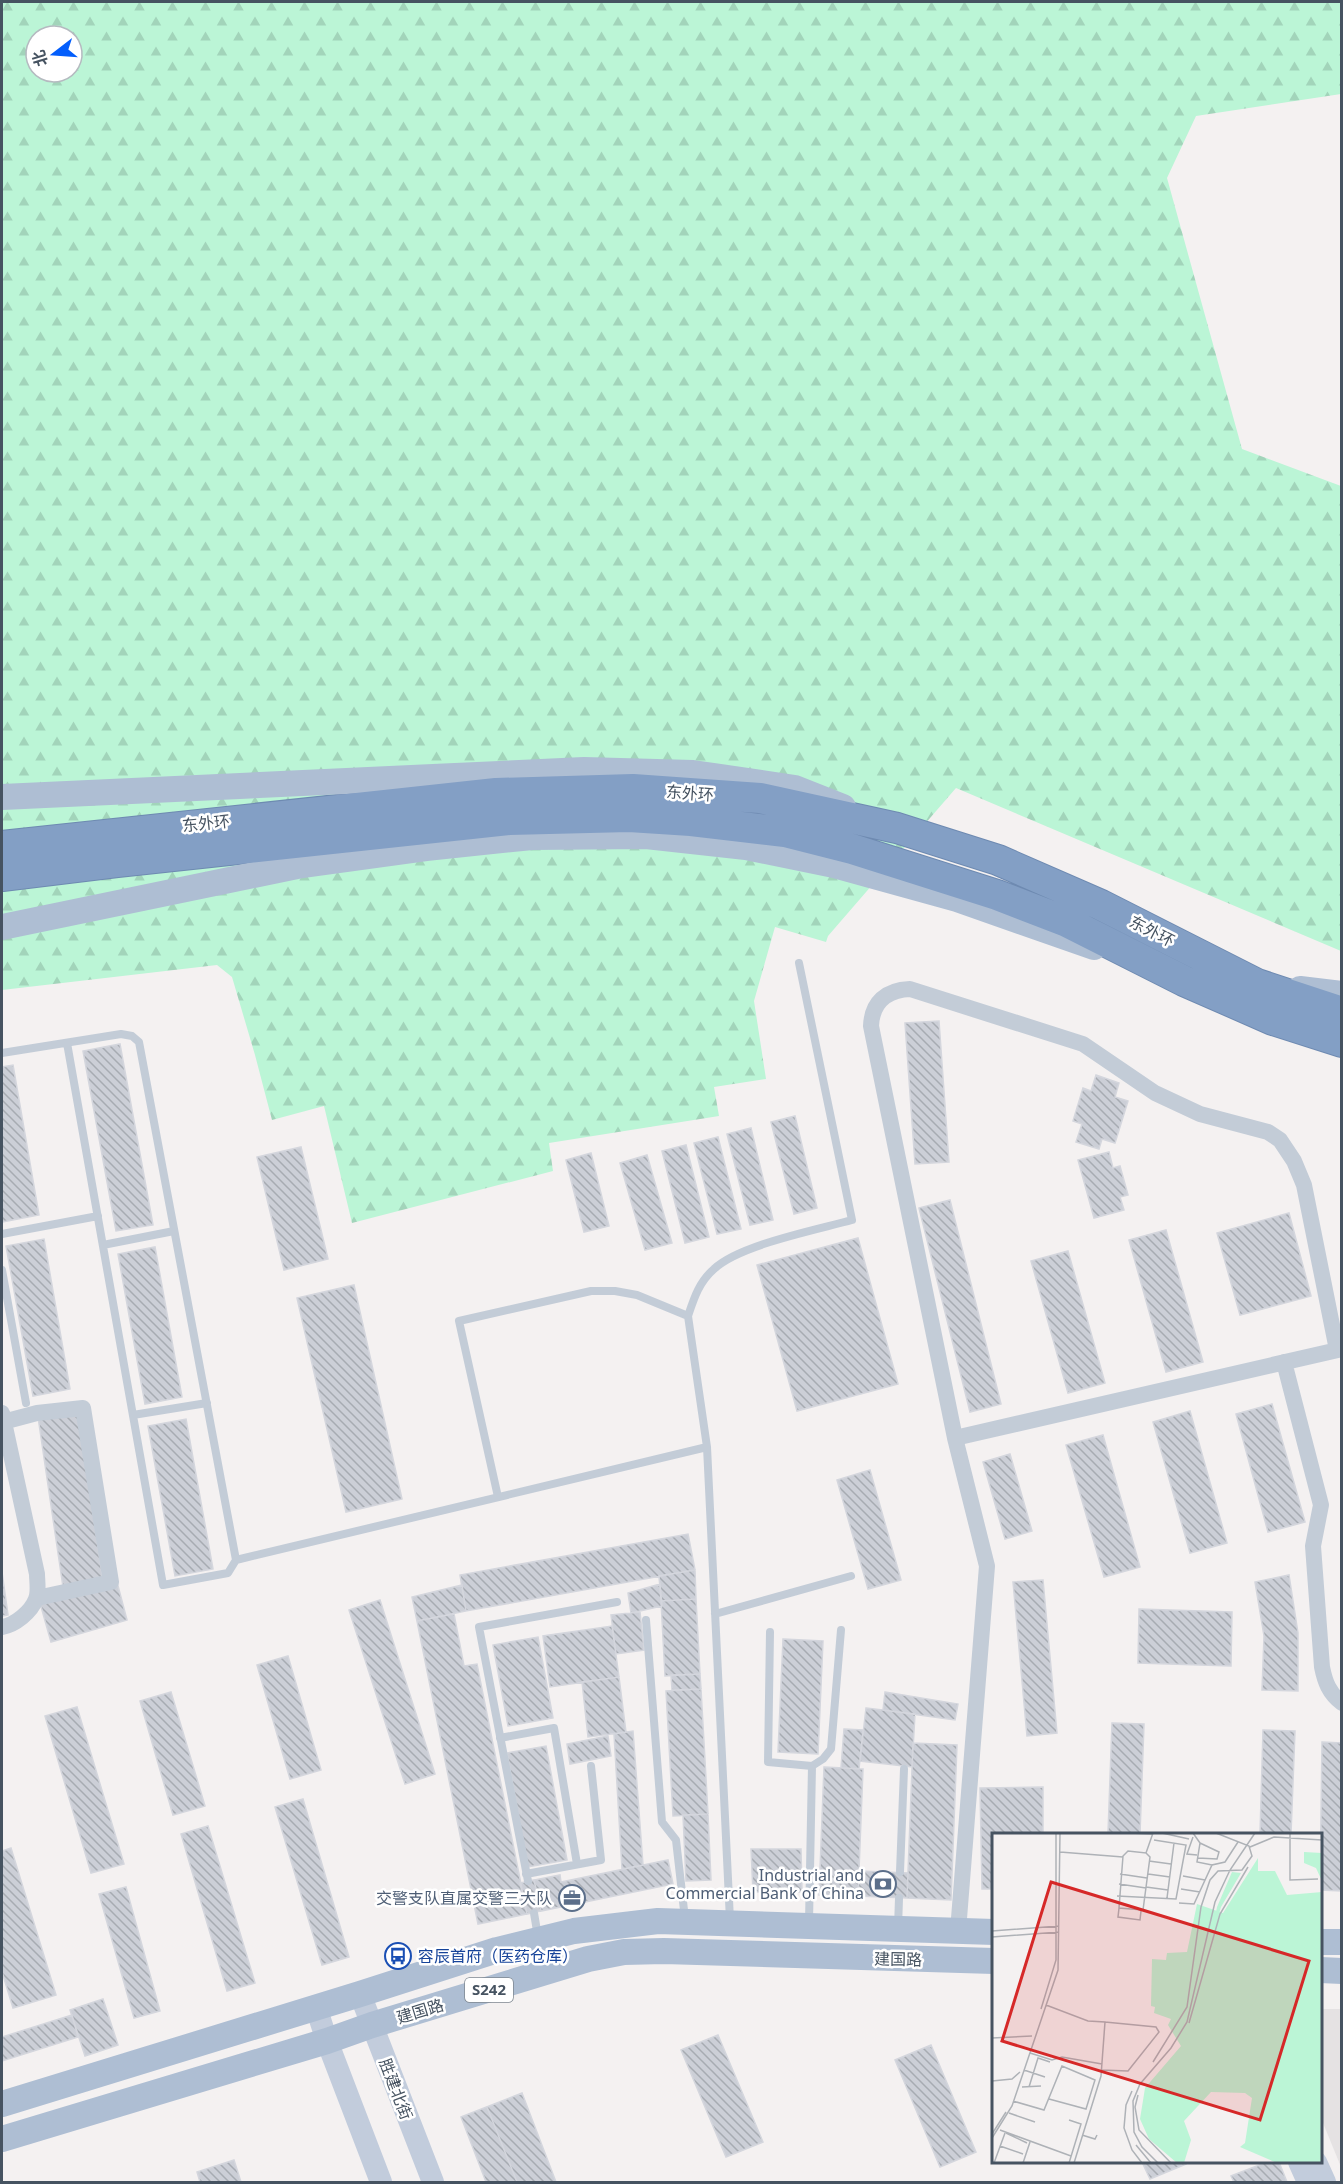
<svg xmlns="http://www.w3.org/2000/svg" width="1343" height="2184" font-family="'Noto Sans','Noto Sans SC',sans-serif">
  <defs>
    <pattern id="forest-firs" width="22" height="20" patternUnits="userSpaceOnUse" patternTransform="scale(1.5)"><rect width="22" height="20" fill="#bbf5d6"/><path d="M5 1l3.5 6h-7zM16 11l3.5 6h-7z" fill="#a2d4ba"/></pattern>
    <pattern id="building-back-hatch" width="6" height="6" patternUnits="userSpaceOnUse" patternTransform="scale(1.5)"><rect width="6" height="6" fill="#cccfd7"/><path d="M-1 5l2 2M0 0l6 6M5-1l2 2" fill="none" stroke="#a7abb2"/></pattern>
  </defs>
  <rect width="100%" height="100%" fill="#f4f1f1"/>
  <path fill="#e5e2e3" d="M1321,2009h20v158l-20,-49z"/>
  <path fill="url(#forest-firs)" fill-rule="evenodd" d="M2,2h1339v92l-145,22 -29,62 75,271 99,37v465l-385,-163 -128,148 -2,6 -51,-15 -21,74 12,78 -52,8 5,29 -170,27 4,28 -201,52 -28,-117 -52,14 -17,-65 -23,-78 -15,-12 -215,25zM36,36h36v36h-36z"/>
  <path fill="url(#building-back-hatch)" stroke="#d4d6dd" stroke-width="1.5" d="M939,1021l10,141 -34,2 -10,-141z
    M120,1044l33,181 -37,6 -33,-180z
    M13,1065l26,150 -37,7v-155z
    M1096,1075l23,8 -4,14 13,4 -13,42 -13,-4 -3,10 -23,-7 6,-18 -9,-3 10,-33 8,3z
    M795,1116l22,92 -23,6 -23,-92z
    M751,1128l22,92 -23,5 -23,-91z
    M718,1137l23,92 -24,5 -23,-91z
    M686,1145l23,92 -24,6 -23,-92z
    M301,1147l27,112 -44,11 -27,-113z
    M1109,1152l4,16 7,-2 8,29 -8,2 4,13 -30,8 -16,-58z
    M591,1153l18,73 -25,6 -18,-72z
    M647,1155l25,88 -27,7 -25,-87z
    M950,1200l51,204 -31,8 -51,-204z
    M1289,1213l22,83 -71,19 -23,-82z
    M1166,1230l37,132 -37,10 -37,-132z
    M858,1238l40,146 -101,27 -40,-146z
    M44,1239l26,150 -37,7 -27,-150z
    M155,1247l27,150 -37,7 -27,-150z
    M1068,1251l37,132 -37,10 -37,-132z
    M354,1285l48,214 -56,13 -49,-214z
    M1272,1404l33,118 -37,10 -32,-118z
    M78,1411l25,170 -40,6 -25,-170z
    M1190,1411l37,132 -37,10 -37,-131z
    M186,1419l27,150 -38,7 -27,-150z
    M1103,1435l37,132 -36,10 -38,-132z
    M1010,1454l22,77 -27,8 -22,-77z
    M870,1470l31,110 -33,9 -31,-109z
    M688,1534l7,36 -229,41 -6,-36z
    M695,1570l1,29 -35,2 -2,-25z
    M2,1572l6,43 -6,1z
    M1289,1575l9,58v58l-36,-1 2,-54 -9,-54z
    M1043,1580l14,153 -30,3 -14,-154z
    M117,1582l10,38 -76,22 -11,-39z
    M660,1584l2,22 -31,7 -3,-20z
    M462,1585l4,26 -49,10 -5,-24z
    M696,1599l4,75 -35,2 -4,-75z
    M380,1600l55,174 -30,10 -56,-174z
    M1139,1609l93,3 -1,54 -93,-3z
    M640,1612l4,38 -28,4 -5,-39z
    M454,1614l10,52 13,-2 50,250 -49,10 -61,-303z
    M612,1626l7,51 -69,10 -7,-51z
    M538,1637l15,81 -45,8 -15,-81z
    M783,1639l40,2 -5,113 -40,-2z
    M288,1656l33,114 -31,9 -33,-114z
    M700,1674l1,15 -29,1 -1,-15z
    M619,1677l7,55 -38,5 -6,-55z
    M701,1689l7,125 -35,2 -7,-125z
    M171,1692l34,114 -32,9 -33,-114z
    M885,1692l73,12 -3,16 -72,-10z
    M77,1707l47,157 -33,9 -46,-157z
    M866,1708l49,6 -3,53 -52,-6z
    M1112,1723l32,1 -4,110 -32,-1z
    M844,1729l19,1 -4,39 -18,-1z
    M1263,1730l32,1 -4,103h-31z
    M633,1731l10,134 -21,4 -8,-135z
    M608,1736l3,20 -41,8 -3,-20z
    M1322,1742l20,1v148l-22,-1z
    M913,1743l44,2 -6,155 -44,-2z
    M546,1746l21,114 -39,7 -21,-114z
    M824,1767l39,2 -5,127 -39,-1z
    M1043,1787v47h-49v55h-12l-2,-101z
    M303,1799l46,158 -27,8 -47,-158z
    M708,1814l3,66 -25,1 -3,-66z
    M208,1826l47,157 -28,8 -46,-157z
    M11,1848l45,147 -43,13 -11,-36v-121z
    M751,1849h50l1,43h-49z
    M668,1860l5,24 -132,27 -7,-31 26,-5 1,7z
    M859,1871l49,2 -1,25 -49,-2z
    M534,1880l7,31 -14,3 -7,-31z
    M126,1887l34,124 -26,7 -35,-124z
    M103,1999l15,46 -33,11 -15,-46z
    M72,2015l6,22 -76,24v-24z
    M718,2035l45,107 -37,15 -45,-107z
    M931,2045l45,107 -36,15 -45,-107z
    M522,2093l34,89h-70l-25,-65z
    M522,2093l34,89h-39l-30,-75z
    M234,2160l7,22h-41l-3,-10z
    M1142,2162h43l1,2 -36,15z
    M1267,2162h12l8,20h-53l-3,-6z"/>
  <g fill="none" stroke-linecap="round" stroke-linejoin="round">
    <defs>
      <path id="highway" d="M2,846l494,-53 137,-4 127,9 137,30 101,32 103,45 156,79 85,28
        M2,876l115,-14 392,-42 120,-3 62,4 94,11 67,17 145,46 70,27 117,59 89,39 69,22"/>
    </defs>
    <use href="#highway" stroke="#6e8ab1" stroke-width="32"/>
    <path stroke="#c3ccd7" stroke-width="8" d="M67,1043l96,542 65,-12 8,-13
      M2,1053l119,-19 11,2 7,6 97,518 471,-113
      M2,1234l96,-18
      M103,1245l71,-14
      M2,1270l24,133
      M688,1316c6,-18 11,-34 26,-47 25,-24 102,-39 138,-49l-53,-257
      M133,1415l74,-12
      M498,1497l-39,-176 132,-30h24l22,4 51,21 19,131 23,473
      M715,1614l136,-38
      M646,1620l16,202 14,18 9,79
      M770,1632l-2,130 44,4
      M500,1738l54,-10 23,136
      M900,1872l4,-103
      M526,1874l75,-14 -10,-94
      M528,1881l-49,-254 138,-25
      M534,1913l4,24
      M809,1923l3,-157 11,-7 8,-10 10,-119
      M898,1928l1,-30"/>
    <path stroke="#c3ccd7" stroke-width="16" d="M1284,1362l37,143 -8,41 9,121c3,15 7,26 20,36
      M3,1422l34,-9 46,-5 28,174 -74,16
      M955,1438l-84,-412c1,-24 15,-36 39,-37l173,55 72,49 45,21 68,18 12,8 14,21 10,24 33,165
      M2,1627c13,-2 29,-15 34,-28 3,-7 1,-18 1,-25l-35,-161
      M958,1931l29,-365 -32,-128 387,-89"/>
    <path stroke="#c2ccdc" stroke-width="22" d="M360,1994l73,188
      M316,2007l11,34 54,141
      M1299,2162l9,20
      M1316,2162l9,20"/>
    <path stroke="#aebed3" stroke-width="26" d="M2,797l582,-27 109,3 102,15 48,19
      M2,927l300,-62 124,-17 106,-11 114,-1 100,11 88,18 123,34 137,48
      M1300,989l42,5
      M1320,1942h22
      M1320,1970l22,1
      M2,2104l358,-110 137,-44 77,-19 84,-10 336,11
      M2,2139l325,-98 45,-16 216,-66 36,-7 40,-1 330,10"/>
    <use href="#highway" stroke="#839fc5" stroke-width="30"/>
  </g>
  <defs>
    <symbol id="bank-ring" viewBox="-11 -11 22 22"><circle r="9.5" fill="#fff" stroke="#5c6f8a" stroke-width="1.5"/><path d="M-6-4H6V4H-6ZM0-2.3a2.3 2.3 0 1 0 0 4.6a2.3 2.3 0 1 0 0-4.6Z" fill="#5c6f8a"/></symbol>
    <symbol id="office-ring" viewBox="-11 -11 22 22"><circle r="9.5" fill="#fff" stroke="#5c6f8a" stroke-width="1.5"/><path d="M-6-3h4V-5.5h4V-3h4V5H-6ZM-1-4.5V-3h2v-1.5ZM-6 0V1H6V0Z" fill="#5c6f8a"/></symbol>
    <symbol id="bus-ring" viewBox="-11 -11 22 22"><circle r="9.5" fill="#fff" stroke="#1a4fb4" stroke-width="1.5"/><path d="M-5-6H5V4H4V6H2V4H-2V6H-4V4H-5ZM-3.5-4V0h7V-4ZM-3.5 1.2v1.5H-2V1.2ZM2 1.2v1.5H3.5V1.2Z" fill="#1a4fb4"/></symbol>
  </defs>
  <g fill-rule="evenodd">
    <use href="#bank-ring" x="868" y="1869" width="30" height="30"/>
    <use href="#office-ring" x="557" y="1883" width="30" height="30"/>
    <use href="#bus-ring" x="383" y="1941" width="30" height="30"/>
  </g>
  <g text-anchor="middle" stroke-width="5" stroke-linejoin="round" paint-order="stroke">
    <rect fill="#fff" stroke="#7e8790" stroke-width="1.5" x="465" y="1978" width="48" height="24" rx="4.5"/>
    <g font-size="15" font-weight="bold" fill="#465361">
      <text x="489" y="1995">S242</text>
    </g>
    <g font-size="16" fill="#465361" stroke="#fff">
      <text transform="translate(690 793) rotate(4)" y="6">东外环</text>
      <text transform="translate(206 823) rotate(-6)" y="6">东外环</text>
      <text transform="translate(1152 931) rotate(27)" y="6">东外环</text>
      <text transform="translate(898 1959) rotate(1)" y="6">建国路</text>
      <text transform="translate(420 2011) rotate(-17)" y="6">建国路</text>
      <text transform="translate(396 2089) rotate(69)" y="6">胜建北街</text>
    </g>
    <g font-size="16" fill="#4e5e75" stroke="#fff" text-anchor="end">
      <text x="864" y="1881">Industrial and<tspan x="864" dy="18">Commercial Bank of China</tspan></text>
      <text x="552" y="1904">交警支队直属交警三大队</text>
    </g>
    <g font-size="16" fill="#164399" stroke="#fff" text-anchor="start">
      <text x="418" y="1962">容辰首府（医药仓库）</text>
    </g>
  </g>
  <g transform="translate(992 1833)">
    <rect width="330" height="330" fill="#f4f1f1"/>
    <path d="M240,39l9,1 -20,34 -11,36 7,-36z" fill="#bbf5d6"/>
    <path d="M312,19l18,1v28l-6,-13 -12,-5zM266,25v13h17l12,24 35,-3v271h-45l-37,-16 5,-4 7,-45 -7,-5 -34,-1 -27,29 7,19 -7,23h-7l-28,-24 -9,-20 5,-31 36,-42 -13,-21 3,-6 -17,-6 1,-6 -4,-1 1,-47 14,1 1,-7 20,-1 10,-48 26,9z" fill="#bbf5d6"/>
    <path fill="none" stroke="#aeb2b7" stroke-width="1.5" d="M137,0l24,1M170,0l27,6M201,0l7,10 -3,19 15,3M298,0v47l28,-1M201,4l-6,17 10,1M258,14l24,-10 48,3M68,19l63,5M154,20l4,4 -7,53 -24,-2 4,-52 5,-5 18,2 7,-20M206,25l19,1 2,-7 -19,-9M157,28l22,3M128,41l27,4M156,41l22,3M191,43l22,4M127,51l27,4M154,54l22,3M189,56l19,3M125,63l59,3 10,-54 -32,-5M175,65l7,-55M187,70l15,1 18,-39 13,-3 13,-20M127,75l-1,9 22,3 1,-9M0,98l67,-5M0,104l67,-5M54,172l42,16 17,1 -4,54 -27,87M49,176l15,-49v-127M197,190l31,-109 28,-47M0,205l40,-2M38,220l22,7 10,-3 40,7M161,229l34,-55 14,-100 9,-27 8,-9 24,-1 10,-14 -3,-10 -33,-13M32,237l21,7M109,237l27,1 31,-39 -3,-5 -51,-5M0,248l20,-2 8,-7M30,254l19,-1M37,254l9,-29 12,4M140,258l-6,14 -2,23 8,22 10,13M146,262l-3,12 4,23 32,33M21,268l31,9 18,-44 33,14 -9,29 -37,-10M17,280l26,9M8,297l71,26M14,300l21,10M0,301l14,-22M90,302l13,4 2,-4M0,305l20,-32 46,-136 2,-137M144,312l15,18M8,313l23,8M2,330l11,-30M31,330l7,-21M77,330l12,-39 -12,-4M166,330l-16,-16 -8,-15 -1,-31 7,-17 31,-36 16,-26 28,-120 15,-32 25,-37"/>
    <path fill="#d62828" fill-opacity="0.15" stroke="#d62828" stroke-width="3" d="M59,49l258,79 -49,159 -258,-79z"/>
    <rect width="330" height="330" fill="none" stroke="#465361" stroke-width="3"/>
  </g>
  <rect width="1343" height="2184" fill="none" stroke="#465361" stroke-width="6"/>
  <g transform="translate(54 54) rotate(253)"><circle r="28" fill="#ffffff" stroke="#b5bac0" stroke-width="1.5"/>
  <path d="M0-4.5L10 22L0 15L-10 22Z" fill="#035efc"/>
  <text y="-9" font-size="16" font-weight="bold" text-anchor="middle" fill="#465361">北</text>
  </g>
</svg>
